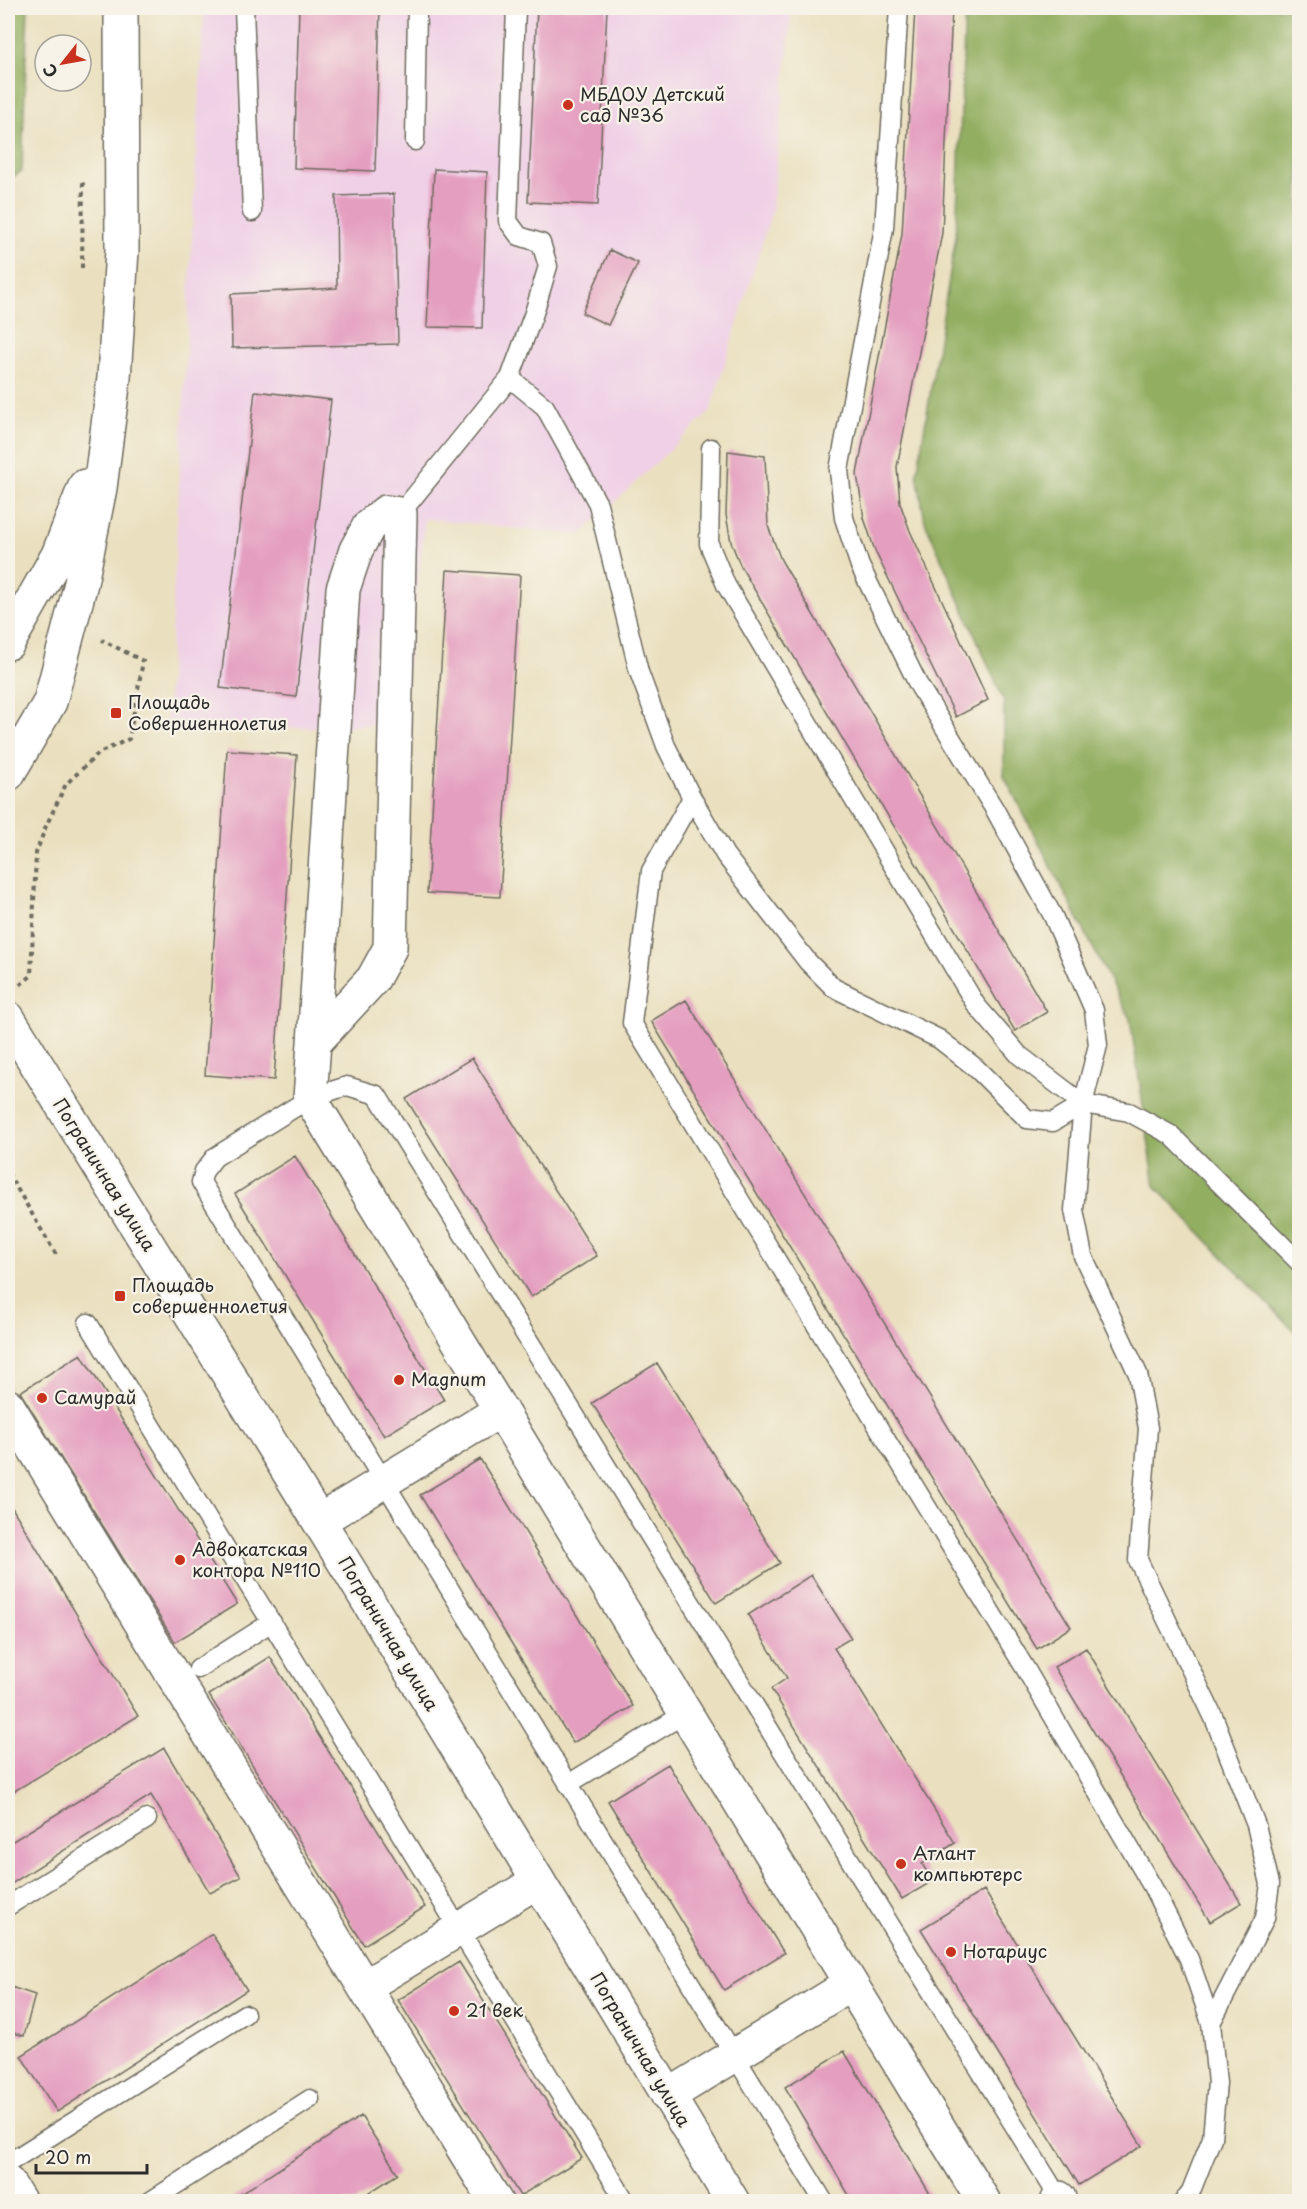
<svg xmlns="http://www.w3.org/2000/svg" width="1307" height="2209" font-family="'Playpen Sans',sans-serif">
  <rect width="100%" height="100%" fill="#f7f3e8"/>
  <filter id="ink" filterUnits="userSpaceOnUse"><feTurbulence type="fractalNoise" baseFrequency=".0167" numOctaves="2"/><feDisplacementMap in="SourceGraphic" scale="12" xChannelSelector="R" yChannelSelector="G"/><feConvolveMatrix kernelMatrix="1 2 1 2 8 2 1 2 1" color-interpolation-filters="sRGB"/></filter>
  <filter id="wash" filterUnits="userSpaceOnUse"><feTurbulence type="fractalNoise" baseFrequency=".008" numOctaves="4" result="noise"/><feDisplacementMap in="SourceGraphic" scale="24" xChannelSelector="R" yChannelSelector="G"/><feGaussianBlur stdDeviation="1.35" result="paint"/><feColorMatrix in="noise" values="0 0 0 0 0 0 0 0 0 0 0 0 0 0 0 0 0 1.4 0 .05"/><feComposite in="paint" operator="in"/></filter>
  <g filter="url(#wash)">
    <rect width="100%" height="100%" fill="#eae0bf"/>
    <path fill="#efd0e6" d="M204,8h588l-20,203 -62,201 -130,123 -155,-16 -24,205 -235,9z"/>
    <path fill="#92ae60" stroke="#5e6c46" stroke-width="1.5" d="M8,8h20l-6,163 -14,9z
      M965,8h334v1328l-144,-150 -25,-167 -126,-243v-75l-79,-179 -8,-48 39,-238z"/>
    <g id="blocks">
      <path fill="#e49ebf" d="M299,8h81l-5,163 -81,-3z
        M537,8h70l-9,197 -70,-3z
        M915,8h37l-10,225 -45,234 3,36 10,28 78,169 -32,17 -81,-166 -11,-33 -7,-44 45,-240z
        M434,169l53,3 -5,156 -55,-1z
        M394,194l4,150 -166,4 -1,-54 106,-6 -1,-92z
        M610,250l28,13 -30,62 -26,-12z
        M255,391l76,9 -35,297 -76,-9z
        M728,451l37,5 3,70 13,34 266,452 -32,19 -274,-464 -10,-25 -5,-27z
        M447,570l73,5 -20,322 -73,-4z
        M227,750l70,5 -23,325 -69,-5z
        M686,1000l385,627 -34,22 -386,-628z
        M472,1058l125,198 -66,41 -125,-198z
        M295,1156l149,244 -60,36 -149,-242z
        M81,1354l156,250 -62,38 -155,-250z
        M657,1363l123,200 -64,40 -124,-200z
        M480,1459l153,247 -60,37 -153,-248z
        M8,1501l130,215 -130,79z
        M811,1575l40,63 -17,10 121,195 -33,21 11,17 -31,18 -131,-210 16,-11 -39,-63z
        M1086,1648l155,255 -31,19 -156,-255z
        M270,1657l155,250 -61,38 -155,-250z
        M164,1748l77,129 -31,16 -59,-98 -143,91v-42z
        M668,1764l116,189 -60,37 -116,-189z
        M984,1890l158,256 -63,39 -158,-256z
        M212,1934l35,56 -190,122 -36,-56z
        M459,1962l123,196 -62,38 -122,-196z
        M8,1986l27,9 -11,41 -16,-5z
        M844,2051l91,151h-82l-68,-115z
        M361,2116l37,58 -43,28h-127z"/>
    </g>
  </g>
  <g filter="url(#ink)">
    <use href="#blocks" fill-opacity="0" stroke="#6e6a5f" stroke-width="1.5"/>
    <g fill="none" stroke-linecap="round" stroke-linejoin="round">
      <defs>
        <path id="service" d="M244,8l8,204
          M899,8l-15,220 -45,242 5,48 16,48 58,118 77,126 58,106 41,94 4,35 -15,59 -9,106 9,46 55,118 10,54 -10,132 76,158 42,107 14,59 -5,34 -54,105 6,60 -5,55 -21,53 -8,11
          M415,141l2,-133
          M510,378l35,29 53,97 41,168 27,74 26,52 33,57 83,107 26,26 105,51 37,29 51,51 26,3 30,-18
          M711,448l-2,96 17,41 250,420 43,50 64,49 46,8 42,23 129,128
          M400,514l110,-136 24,-65 14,-47 -7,-23 -22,-7 -11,-15 8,-213
          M692,798l-41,73 -19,152 393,645 127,218 37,73 22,64
          M88,1323l538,879
          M198,1669l74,-47
          M568,1784l118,-71
          M8,1906l139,-87
          M8,2163l237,-149
          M149,2202l161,-103
          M824,2202l-623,-1020 3,-11 11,-14 95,-59 37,-12 30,9 682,1103"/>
        <path id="minor" d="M314,1043l59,-64 17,-31 10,-434 -14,-2 -17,14 -13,24 -13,39 -29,454 -4,55 674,1104
          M8,1406l488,796
          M319,1521l182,-111
          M364,1987l174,-106
          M668,2096l183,-112
          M8,2183l12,19
          M1057,2202l2,-4"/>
        <path id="secondary" d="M8,1018l343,555 382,629"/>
        <path id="primary" d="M8,643l50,-88 27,-69
          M8,774l42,-72 31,-119 19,-95 14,-110 8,-128 -1,-242"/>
      </defs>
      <use href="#service" stroke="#6e6a5f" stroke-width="21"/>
      <use href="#minor" stroke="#6e6a5f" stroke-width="36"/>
      <use href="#secondary" stroke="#6e6a5f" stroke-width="36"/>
      <use href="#primary" stroke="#6e6a5f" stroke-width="36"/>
      <path stroke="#6e6a5f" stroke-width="4" stroke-dasharray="4.5 4.5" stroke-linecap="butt" d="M82,268l1,-89
        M20,985l11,-9 5,-123 10,-27 20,-42 33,-31 30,-14 14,-78 -41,-21
        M8,1173l50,85"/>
      <use href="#service" stroke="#fff" stroke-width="18"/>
      <use href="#minor" stroke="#fff" stroke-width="33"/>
      <use href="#secondary" stroke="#fff" stroke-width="33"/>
      <use href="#primary" stroke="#fff" stroke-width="33"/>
    </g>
  </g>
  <g fill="#c8321e" stroke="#f7f3e8" stroke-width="2">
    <circle cx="568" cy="105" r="6"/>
    <rect x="110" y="707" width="12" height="12" rx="3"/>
    <rect x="114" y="1290" width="12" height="12" rx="3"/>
    <circle cx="399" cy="1380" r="6"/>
    <circle cx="42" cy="1398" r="6"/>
    <circle cx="180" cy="1560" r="6"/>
    <circle cx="901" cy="1864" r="6"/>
    <circle cx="951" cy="1952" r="6"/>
    <circle cx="454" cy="2011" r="6"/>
  </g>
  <g text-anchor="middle" stroke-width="4.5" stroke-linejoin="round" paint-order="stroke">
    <g font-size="18" fill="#2b2b2b" stroke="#f7f3e8" text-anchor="start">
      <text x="580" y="101">МБДОУ Детский<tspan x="580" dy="21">сад №36</tspan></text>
      <text x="128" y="709">Площадь<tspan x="128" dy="21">Совершеннолетия</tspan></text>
      <text x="132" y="1292">Площадь<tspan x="132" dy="21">совершеннолетия</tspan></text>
      <text x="411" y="1386">Magnum</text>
      <text x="54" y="1404">Самурай</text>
      <text x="192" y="1556">Адвокатская<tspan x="192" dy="21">контора №110</tspan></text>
      <text x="913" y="1860">Атлант<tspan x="913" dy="21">компьютерс</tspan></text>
      <text x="963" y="1958">Нотариус</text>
      <text x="466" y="2017">21 век</text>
    </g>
    <g font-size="18" fill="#2b2b2b" stroke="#f7f3e8">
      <text transform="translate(104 1175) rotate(58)" y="6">Пограничная улица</text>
      <text transform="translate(388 1634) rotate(59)" y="6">Пограничная улица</text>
      <text transform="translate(640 2050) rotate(59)" y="6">Пограничная улица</text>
    </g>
  </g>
  <rect width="1307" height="2209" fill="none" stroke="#f7f3e8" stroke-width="30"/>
  <g transform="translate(63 63) rotate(239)"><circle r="28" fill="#f7f3e8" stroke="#a5a39c" stroke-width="1.5"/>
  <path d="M0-4.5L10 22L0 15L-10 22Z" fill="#c8321e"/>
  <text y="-9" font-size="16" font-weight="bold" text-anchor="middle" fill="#2b2b2b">С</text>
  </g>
  <path d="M36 2164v9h111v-9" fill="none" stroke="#2b2b2b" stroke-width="3"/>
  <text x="45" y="2164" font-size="18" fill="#2b2b2b" stroke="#f7f3e8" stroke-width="4.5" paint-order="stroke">20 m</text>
</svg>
